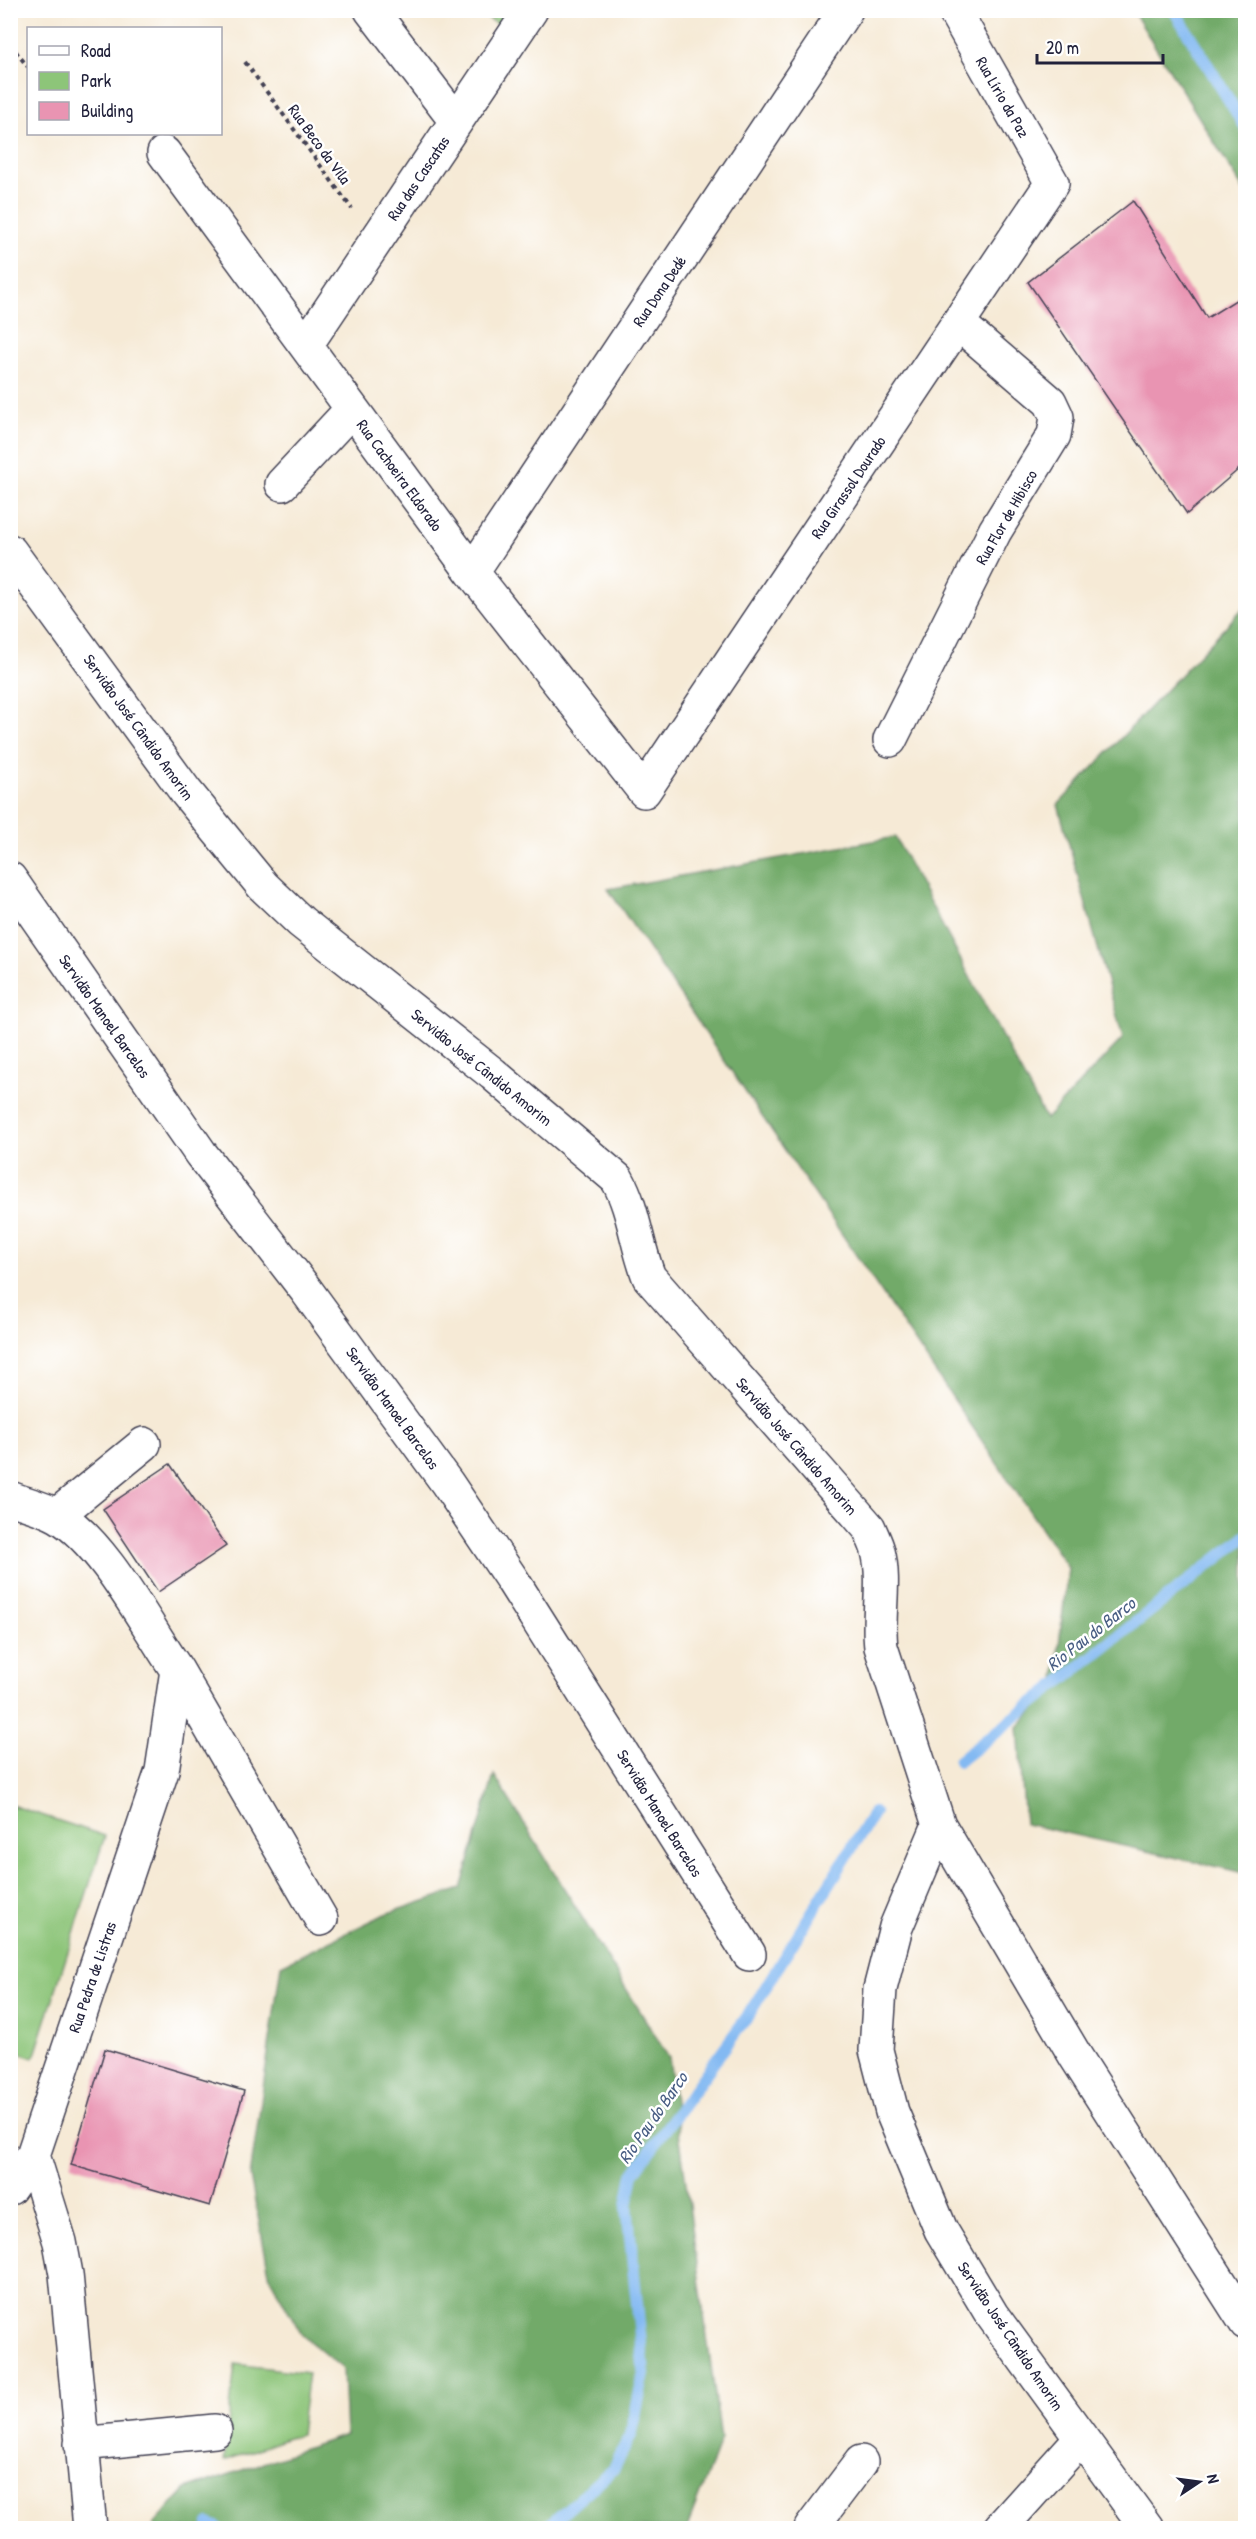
<svg xmlns="http://www.w3.org/2000/svg" width="1256" height="2539" font-family="'Patrick Hand',sans-serif">
  <rect width="100%" height="100%" fill="#fff"/>
  <filter id="ink" filterUnits="userSpaceOnUse"><feTurbulence type="fractalNoise" baseFrequency=".0167" numOctaves="2"/><feDisplacementMap in="SourceGraphic" scale="12" xChannelSelector="R" yChannelSelector="G"/><feConvolveMatrix kernelMatrix="1 2 1 2 8 2 1 2 1" color-interpolation-filters="sRGB"/></filter>
  <filter id="wash" filterUnits="userSpaceOnUse"><feTurbulence type="fractalNoise" baseFrequency=".008" numOctaves="4" result="noise"/><feDisplacementMap in="SourceGraphic" scale="24" xChannelSelector="R" yChannelSelector="G"/><feGaussianBlur stdDeviation="1.35" result="paint"/><feColorMatrix in="noise" values="0 0 0 0 0 0 0 0 0 0 0 0 0 0 0 0 0 1.4 0 .05"/><feComposite in="paint" operator="in"/></filter>
  <g filter="url(#wash)">
    <rect width="100%" height="100%" fill="#f6ead6"/>
    <path fill="#8dc579" stroke="#58745a" stroke-width="1.5" d="M476,11h37l-11,16z
      M11,1805l94,31 -71,222 -23,-8z
      M235,2364l73,9 -8,61 -76,27z"/>
    <path fill="#72aa69" stroke="#4a6652" stroke-width="1.5" d="M1133,11h112v181z
      M1245,606v1267l-220,-49 -7,-97 36,-40 14,-119 -460,-679 287,-52 151,282 77,-81 -65,-233z
      M494,1775l175,283 52,381 -34,89h-528l-6,-3 33,-36 160,-54 -3,-66 -41,-34 -32,-57 -20,-102 31,-211 104,-51 76,-25z"/>
    <g fill="none" stroke-linecap="round" stroke-linejoin="round">
      <path stroke="#83b9f2" stroke-width="12" d="M1174,10l72,118
        M959,1761l287,-225
        M209,2524l9,4
        M546,2528l68,-60 17,-33 13,-62 -17,-167 6,-32 116,-160 125,-202"/>
    </g>
    <g id="blocks">
      <path fill="#e994b2" d="M1133,201l74,117 35,-22 4,7v160l-59,51 -159,-232z
        M170,1464l56,82 -68,46 -55,-83z
        M105,2049l139,42 -34,115 -139,-41z"/>
    </g>
  </g>
  <g filter="url(#ink)">
    <use href="#blocks" fill-opacity="0" stroke="#424052" stroke-width="1.5"/>
    <g fill="none" stroke-linecap="round" stroke-linejoin="round">
      <defs>
        <path id="minor" d="M371,10l85,111
          M164,153l308,419 172,219 408,-608 -98,-173
          M306,345l225,-335
          M282,484l70,-75
          M10,551l176,241 77,94 38,36 192,152 124,105c17,30 19,65 32,98l220,251c3,8 7,15 9,23 8,31 -1,64 3,96l58,178 -43,102 -16,62 -4,61 16,62 49,118 51,85 155,213
          M472,572l374,-562
          M890,740l105,-209 59,-96 3,-18 -7,-15 -92,-79
          M10,879l191,275 105,136 141,193 64,95 238,376
          M10,1498c16,6 34,10 48,18 47,28 87,108 119,154l-15,101 -129,384 27,87 6,32 24,254
          M57,1515l87,-71
          M177,1670l144,249
          M939,1825l137,232 170,266
          M10,2188l23,-33
          M81,2444l134,-13
          M811,2528l50,-66
          M1000,2528l81,-90"/>
      </defs>
      <use href="#minor" stroke="#424052" stroke-width="36"/>
      <path stroke="#424052" stroke-width="4" stroke-dasharray="4.5 4.5" stroke-linecap="butt" d="M10,44l18,23
        M245,62l107,147"/>
      <use href="#minor" stroke="#fff" stroke-width="33"/>
    </g>
  </g>
  <g text-anchor="middle" stroke-width="5" stroke-linejoin="round" paint-order="stroke">
    <g font-size="16" fill="#22223b" stroke="#fff">
      <text transform="translate(1003 97) rotate(60)" y="6">Rua Lírio da Paz</text>
      <text transform="translate(320 144) rotate(54)" y="6">Rua Beco da Vila</text>
      <text transform="translate(418 178) rotate(-56)" y="6">Rua das Cascatas</text>
      <text transform="translate(659 291) rotate(-56)" y="6">Rua Dona Dedé</text>
      <text transform="translate(400 475) rotate(54)" y="6">Rua Cachoeira Eldorado</text>
      <text transform="translate(848 487) rotate(-56)" y="6">Rua Girassol Dourado</text>
      <text transform="translate(1006 517) rotate(-60)" y="6">Rua Flor de Hibisco</text>
      <text transform="translate(139 727) rotate(54)" y="6">Servidão José Cândido Amorim</text>
      <text transform="translate(105 1016) rotate(55)" y="6">Servidão Manoel Barcelos</text>
      <text transform="translate(482 1067) rotate(39)" y="6">Servidão José Cândido Amorim</text>
      <text transform="translate(393 1408) rotate(54)" y="6">Servidão Manoel Barcelos</text>
      <text transform="translate(797 1446) rotate(49)" y="6">Servidão José Cândido Amorim</text>
      <text transform="translate(660 1813) rotate(58)" y="6">Servidão Manoel Barcelos</text>
      <text transform="translate(92 1977) rotate(-71)" y="6">Rua Pedra de Listras</text>
      <text transform="translate(1011 2336) rotate(56)" y="6">Servidão José Cândido Amorim</text>
    </g>
    <g font-size="18" font-style="italic" fill="#495e84" stroke="#fff">
      <text transform="translate(1091 1634) rotate(-38)" y="6">Rio Pau do Barco</text>
      <text transform="translate(653 2118) rotate(-55)" y="6">Rio Pau do Barco</text>
    </g>
  </g>
  <rect width="1256" height="2539" fill="none" stroke="#fff" stroke-width="36"/>
  <rect x="27" y="27" width="195" height="108" fill="#ffffff" stroke="#a7a7b1" stroke-width="1.5"/>
  <rect x="39" y="46" width="30" height="9" fill="#ffffff" stroke="#a7a7b1" stroke-width="1.5"/>
  <text x="81" y="57" font-size="18" fill="#22223b">Road</text>
  <rect x="39" y="72" width="30" height="18" fill="#8dc579" stroke="#a7a7b1" stroke-width="1.5"/>
  <text x="81" y="87" font-size="18" fill="#22223b">Park</text>
  <rect x="39" y="102" width="30" height="18" fill="#e994b2" stroke="#a7a7b1" stroke-width="1.5"/>
  <text x="81" y="117" font-size="18" fill="#22223b">Building</text>
  <g transform="translate(1199 2482) rotate(77)" stroke="#ffffff" stroke-width="4.5" paint-order="stroke">
  <path d="M0-4.5L10 22L0 15L-10 22Z" fill="#22223b"/>
  <text y="-9" font-size="16" font-weight="bold" text-anchor="middle" fill="#22223b">N</text>
  </g>
  <path d="M1037 54v9h126v-9" fill="none" stroke="#22223b" stroke-width="3"/>
  <text x="1046" y="54" font-size="18" fill="#22223b" stroke="#ffffff" stroke-width="4.5" paint-order="stroke">20 m</text>
</svg>
